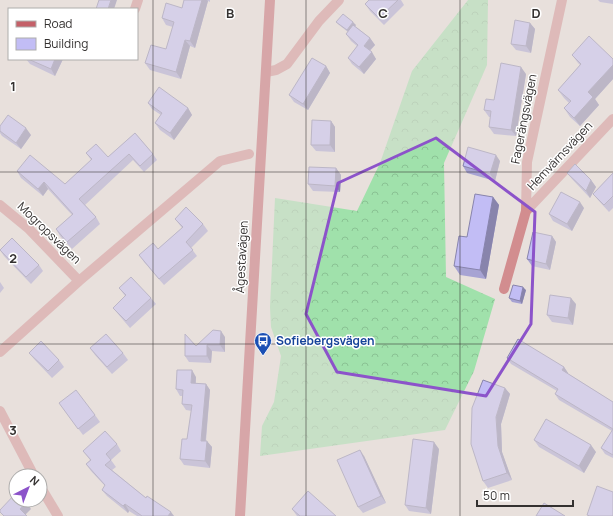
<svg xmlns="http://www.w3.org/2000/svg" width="613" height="516" font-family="Manrope,sans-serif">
  <defs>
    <pattern id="forest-crowns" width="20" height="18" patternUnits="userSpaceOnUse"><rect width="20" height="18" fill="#a0e1ab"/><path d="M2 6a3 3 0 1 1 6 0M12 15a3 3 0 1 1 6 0" fill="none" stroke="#8ac293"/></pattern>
  </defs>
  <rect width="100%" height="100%" fill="#e8e0dc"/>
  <path fill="url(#forest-crowns)" d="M468,0h20l-1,65 -43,98 2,114 49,22 -21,72 -29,59 -185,26 2,-30 12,-24 7,-46 -10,-29 -1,-20 5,-109 82,13 23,-48 32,-92z"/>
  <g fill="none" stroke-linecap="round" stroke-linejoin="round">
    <path stroke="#d28d8f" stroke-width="10" d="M135,9l3,-9
      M266,72l10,-2 11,-6 32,-43 20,-21
      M0,205l29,24 50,52
      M526,211l87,-92
      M504,289l22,-78 1,-49 35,-162
      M0,352l79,-71 141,-120 29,-7
      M0,411l34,65
      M40,486l18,30"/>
    <path stroke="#c46068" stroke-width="10" d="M240,516l30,-516"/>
  </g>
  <path fill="#a7a3d3" d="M184,0h26v2l-2,-1 -13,47 -5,-2 -9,33 -31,-9 -5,-7 21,-14 7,-22 -7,-2 -4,-7 20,-10z
    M369,0h32l3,5 -20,20 -14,-14 -5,-7z
    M598,0h15v4l-13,-2z
    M336,22l20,3 -1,1 15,12 5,7 -5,6 6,8 -12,15 -12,-10 -4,-6 9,-12 -6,-5 -5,-7 2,-2 -9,-7z
    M530,23l5,6 -4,24 -15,-3 -5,-6z
    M572,55l41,4v20l-18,20 4,6 -19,21 -10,-9 -6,-9 5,-5 -5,-5 -6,-8 22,-25 -2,-2z
    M26,59h37l-8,17 -25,-12z
    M326,66l4,7 -22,37 -14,-8 -5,-7z
    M526,74l-10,62 -22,-2 -5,-7 2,-10h-2l-5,-7 10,-10z
    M148,103l40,5 4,7 -18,25 -14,-10 -5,-7 6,-8 -9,-6z
    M331,121l4,6v25l-19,-1 -5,-6z
    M0,126l31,9 -10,14 -19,-13 -2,-3z
    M135,133l18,21 4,6 -13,12 -11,-12 -48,45 11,12 4,7 -28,25 -12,-13 -4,-7 16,-14 -24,-26 -5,7 -22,-18 -4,-7 48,13 26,-24 -5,-7 22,4z
    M500,161l-5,20 -28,-8 -4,-7z
    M336,168l5,7 -1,17 -27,-1 -5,-7z
    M567,173l24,7 5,7 -6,11 -18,-19z
    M613,173v35l-4,4 -11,-12 -5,-6z
    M493,197l6,8 -13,74 -26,-4 -6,-9 13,-29z
    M584,208l-12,23 -19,-10 -4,-7z
    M175,219l28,5 5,7 -17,17 6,8 -33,29 -20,-23 -5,-7 19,-6 24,-21z
    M552,236l4,6 -6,28 -18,-4 -5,-7z
    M0,250l39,15 4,6 -12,13 -27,-28z
    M0,282l4,6 -4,5z
    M119,288l32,10 5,6 -26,24 -12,-14 -5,-6 12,-12z
    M526,290l-4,14 -10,-2 -3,-4z
    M576,304l-3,21 -21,-3 -5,-7z
    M225,337v15l-13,-1 -1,12 -22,-1 -4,-6 11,-10z
    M90,348l33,5 5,7 -16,14 -17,-19z
    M29,353l30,7 5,7 -12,11 -18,-19z
    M507,358l57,9 4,6h-1l46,29v56l-8,-4 -4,-6 11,-17 -53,-31 -4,-6 2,-3 -46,-27z
    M196,377v6l10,1 4,6 -4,51 6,6 -2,21 -26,-3 -4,-6 7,-20 5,-28 -6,-1 -4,-6v-8h-2l-4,-7z
    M505,388l5,6 -9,30 1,28 10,28 -24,8 -5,-7z
    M59,403l36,12 5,7 -17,13z
    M534,440l62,12 -12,21 -45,-26z
    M117,444l4,7 -10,9 5,7 -4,3 34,28 28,18h-37l-8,-5 -1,2 -21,-17 -5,-6 3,-4 -14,-15 -5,-7 4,-4 -7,-9z
    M439,449l-8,65 -22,-3 -4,-6z
    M364,456l22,47 -23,10 -5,-6z
    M292,509l44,7h-39z"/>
  <path fill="#8884ac" d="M111,0h6l-3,9h-6z
    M202,0h5l1,1 -13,47 -5,-7z
    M353,22l3,3 -7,9 -2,-4z
    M530,23l5,6 -4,24 -5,-7z
    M370,38l5,7 -7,7 -4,-6z
    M185,40l5,6 -9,33 -5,-7z
    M372,52l4,7 -12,15 -5,-7z
    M55,59h8l-8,17 -4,-7z
    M613,65v14l-18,20 4,6 -19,21 -6,-8 14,-26z
    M326,66l4,7 -22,37 -5,-6z
    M521,67l5,7 -10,62 -5,-6z
    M188,108l4,7 -18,25 -4,-7z
    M331,121l4,6v25l-5,-7z
    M26,128l5,7 -10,14 -5,-6z
    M496,155l4,6 -5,20 -5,-7z
    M336,168l5,7 -1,17 -5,-6z
    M591,180l5,7 -6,11 -4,-7z
    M44,182l4,7 -5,7 -5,-7z
    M493,197l6,8 -13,74 -6,-9z
    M580,202l4,6 -12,23 -5,-7z
    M552,236l4,6 -6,28 -4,-6z
    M523,287l3,3 -4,14 -2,-3z
    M571,298l5,6 -3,21 -5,-7z
    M221,331l4,6v15l-5,-7z
    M207,345l5,6 -1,12 -4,-7z
    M564,367l4,6 -2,3 -4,-6z
    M192,370l4,7 -1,12 -4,-6z
    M206,384l4,6 -5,57 -4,-6z
    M505,388l5,6 -9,30 1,28 10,28 -5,-7 -9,-27 -2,-29z
    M207,441l5,6 -2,21 -5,-7z
    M434,442l5,7 -8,65 -5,-6z
    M591,445l5,7 -12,21 -5,-7z
    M360,450l4,6 22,47 -5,-7z
    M26,502l5,7 -7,7 -4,-7z
    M125,504l4,7 -1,2 -5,-7z
    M171,512l3,4h-6z"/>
  <path fill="#c2bdf5" stroke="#8884ac" d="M99,0h12l-3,9h-12z
    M184,0h18l-12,41 -5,-1 -9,32 -31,-9 6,-18 15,4 8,-27 -12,-4 4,-15 16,5z
    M369,0h29l-19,18 -14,-14z
    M343,14l10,8 -6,8 -11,-8z
    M515,20l15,3 -4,23 -15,-2z
    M353,25l17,13 -6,8 8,6 -13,15 -11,-9 10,-13 -12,-11z
    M589,36l24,23v6l-25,27 5,5 -19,21 -10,-10 7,-7 -13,-11 23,-26 -9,-9z
    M312,58l14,8 -23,38 -14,-9z
    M28,59h27l-4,10z
    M501,63l20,4 -10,63 -22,-3 2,-16 -7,-1 2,-11 8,1z
    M159,87l29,21 -18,25 -15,-10 7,-10 -14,-10z
    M8,115l18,13 -10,15 -16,-12v-5z
    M312,120l19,1 -1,24h-19z
    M135,133l18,21 -13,12 -11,-12 -50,45 17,18 -29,25 -11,-13 17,-15 -29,-32 -6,7 -21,-18 13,-16 35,29 27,-25 -6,-6 10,-9 12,13z
    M468,147l28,8 -6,19 -27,-8z
    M575,164l16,16 -5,11 -19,-18z
    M309,167l27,1 -1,18 -27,-2z
    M613,173v23l-9,9 -11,-11z
    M561,192l19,10 -13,22 -18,-10z
    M475,194l18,3 -13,73 -26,-4 5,-30 8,1z
    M186,207l17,17 -17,18 7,8 -34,29 -20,-24 14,-12 5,6 25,-22 -8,-8z
    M533,232l19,4 -6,28 -19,-5z
    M12,238l27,27 -13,12 -26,-27z
    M131,277l20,21 -25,23 -13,-13 13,-13 -7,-7z
    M513,285l10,2 -3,14 -11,-3z
    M550,295l21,3 -3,20 -21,-3z
    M213,330l8,1 -1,14h-13v11h-22v-22l11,12z
    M106,334l17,19 -16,14 -17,-19z
    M518,339l46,28 -2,3 51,32v27l-58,-35 3,-5 -51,-31z
    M41,341l18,19 -11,11 -19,-18z
    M177,370h15l-1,13 15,1 -5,57h6l-2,20 -25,-2 2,-20h5l5,-34 -10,-1 1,-14 -7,-1z
    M483,380l22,8 -9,29 2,29 9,27 -24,8 -12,-37 1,-36z
    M76,390l19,25 -17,14 -19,-26z
    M546,419l45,26 -12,21 -45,-26z
    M613,429v26l-12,-7z
    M105,431l12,13 -11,10 5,6 -6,5 41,33 1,-2 24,16 -3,4h-26l-17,-12 -2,2 -21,-16 3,-5 -19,-21 5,-4 -8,-9z
    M413,439l21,3 -8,66 -21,-3z
    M360,450l21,46 -23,11 -21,-47z
    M597,486l16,6v24h-23l-3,-1z
    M308,491l28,25h-36l-8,-7z
    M16,493v7h7l3,2 -6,7 7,7h-23l-4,-4v-2z
    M544,503l21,13h-29z"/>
  <path d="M0 0H613V516H0ZM436,138l99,74 -4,112 -45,72 -149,-24 -31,-58 32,-131z" fill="#e8e0dc" fill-opacity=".55" fill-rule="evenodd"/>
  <path fill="none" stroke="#8c53ca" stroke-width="3" stroke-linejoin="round" d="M436,138l99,74 -4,112 -45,72 -149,-24 -31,-58 32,-131z"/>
  <path fill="none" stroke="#343130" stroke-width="1" stroke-opacity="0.55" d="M153,0v516M306,0v516M460,0v516M0,172h613M0,344h613"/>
  <defs>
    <symbol id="bus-pin" viewBox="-11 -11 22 30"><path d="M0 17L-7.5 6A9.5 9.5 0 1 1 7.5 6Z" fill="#1a4fb4" stroke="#fff"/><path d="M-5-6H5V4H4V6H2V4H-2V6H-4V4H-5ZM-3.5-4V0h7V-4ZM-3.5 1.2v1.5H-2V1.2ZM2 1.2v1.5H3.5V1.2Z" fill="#fff"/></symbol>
  </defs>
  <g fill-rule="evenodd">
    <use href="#bus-pin" x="253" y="331" width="20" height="27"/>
  </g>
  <g text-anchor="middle" stroke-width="3" stroke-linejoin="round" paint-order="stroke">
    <g font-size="12" fill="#343130" stroke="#fff">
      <text transform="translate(524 119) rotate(-79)" y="4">Fagerängsvägen</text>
      <text transform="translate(560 156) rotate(-47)" y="4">Hemvärnsvägen</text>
      <text transform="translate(49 233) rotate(44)" y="4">Mogropsvägen</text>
      <text transform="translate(242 257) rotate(-87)" y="4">Ågestavägen</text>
    </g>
    <g font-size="12" font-weight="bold" fill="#164399" stroke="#fff" text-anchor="start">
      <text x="276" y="345">Sofiebergsvägen</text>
    </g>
  </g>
  <g font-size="13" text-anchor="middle" font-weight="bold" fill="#343130" stroke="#fff" stroke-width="3" stroke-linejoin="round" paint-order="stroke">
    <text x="230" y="18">B</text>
    <text x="383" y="18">C</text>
    <text x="536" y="18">D</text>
    <text x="13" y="91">1</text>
    <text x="13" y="263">2</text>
    <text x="13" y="435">3</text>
  </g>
  <rect x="8" y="8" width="130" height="52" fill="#ffffff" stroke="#aeadac"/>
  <rect x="16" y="21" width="20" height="6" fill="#c46068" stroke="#aeadac"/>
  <text x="44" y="28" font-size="12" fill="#343130">Road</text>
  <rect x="16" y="38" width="20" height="12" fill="#c2bdf5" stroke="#aeadac"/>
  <text x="44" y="48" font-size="12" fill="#343130">Building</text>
  <g transform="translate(28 488) rotate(42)"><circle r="19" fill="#ffffff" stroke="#aeadac"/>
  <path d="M0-3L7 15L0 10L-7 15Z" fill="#8c53ca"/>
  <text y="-6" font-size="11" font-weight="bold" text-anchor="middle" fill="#343130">N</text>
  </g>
  <path d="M477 500v6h96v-6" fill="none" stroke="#343130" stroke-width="2"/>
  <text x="483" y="500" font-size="12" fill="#343130" stroke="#ffffff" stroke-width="3" paint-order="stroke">50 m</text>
</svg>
